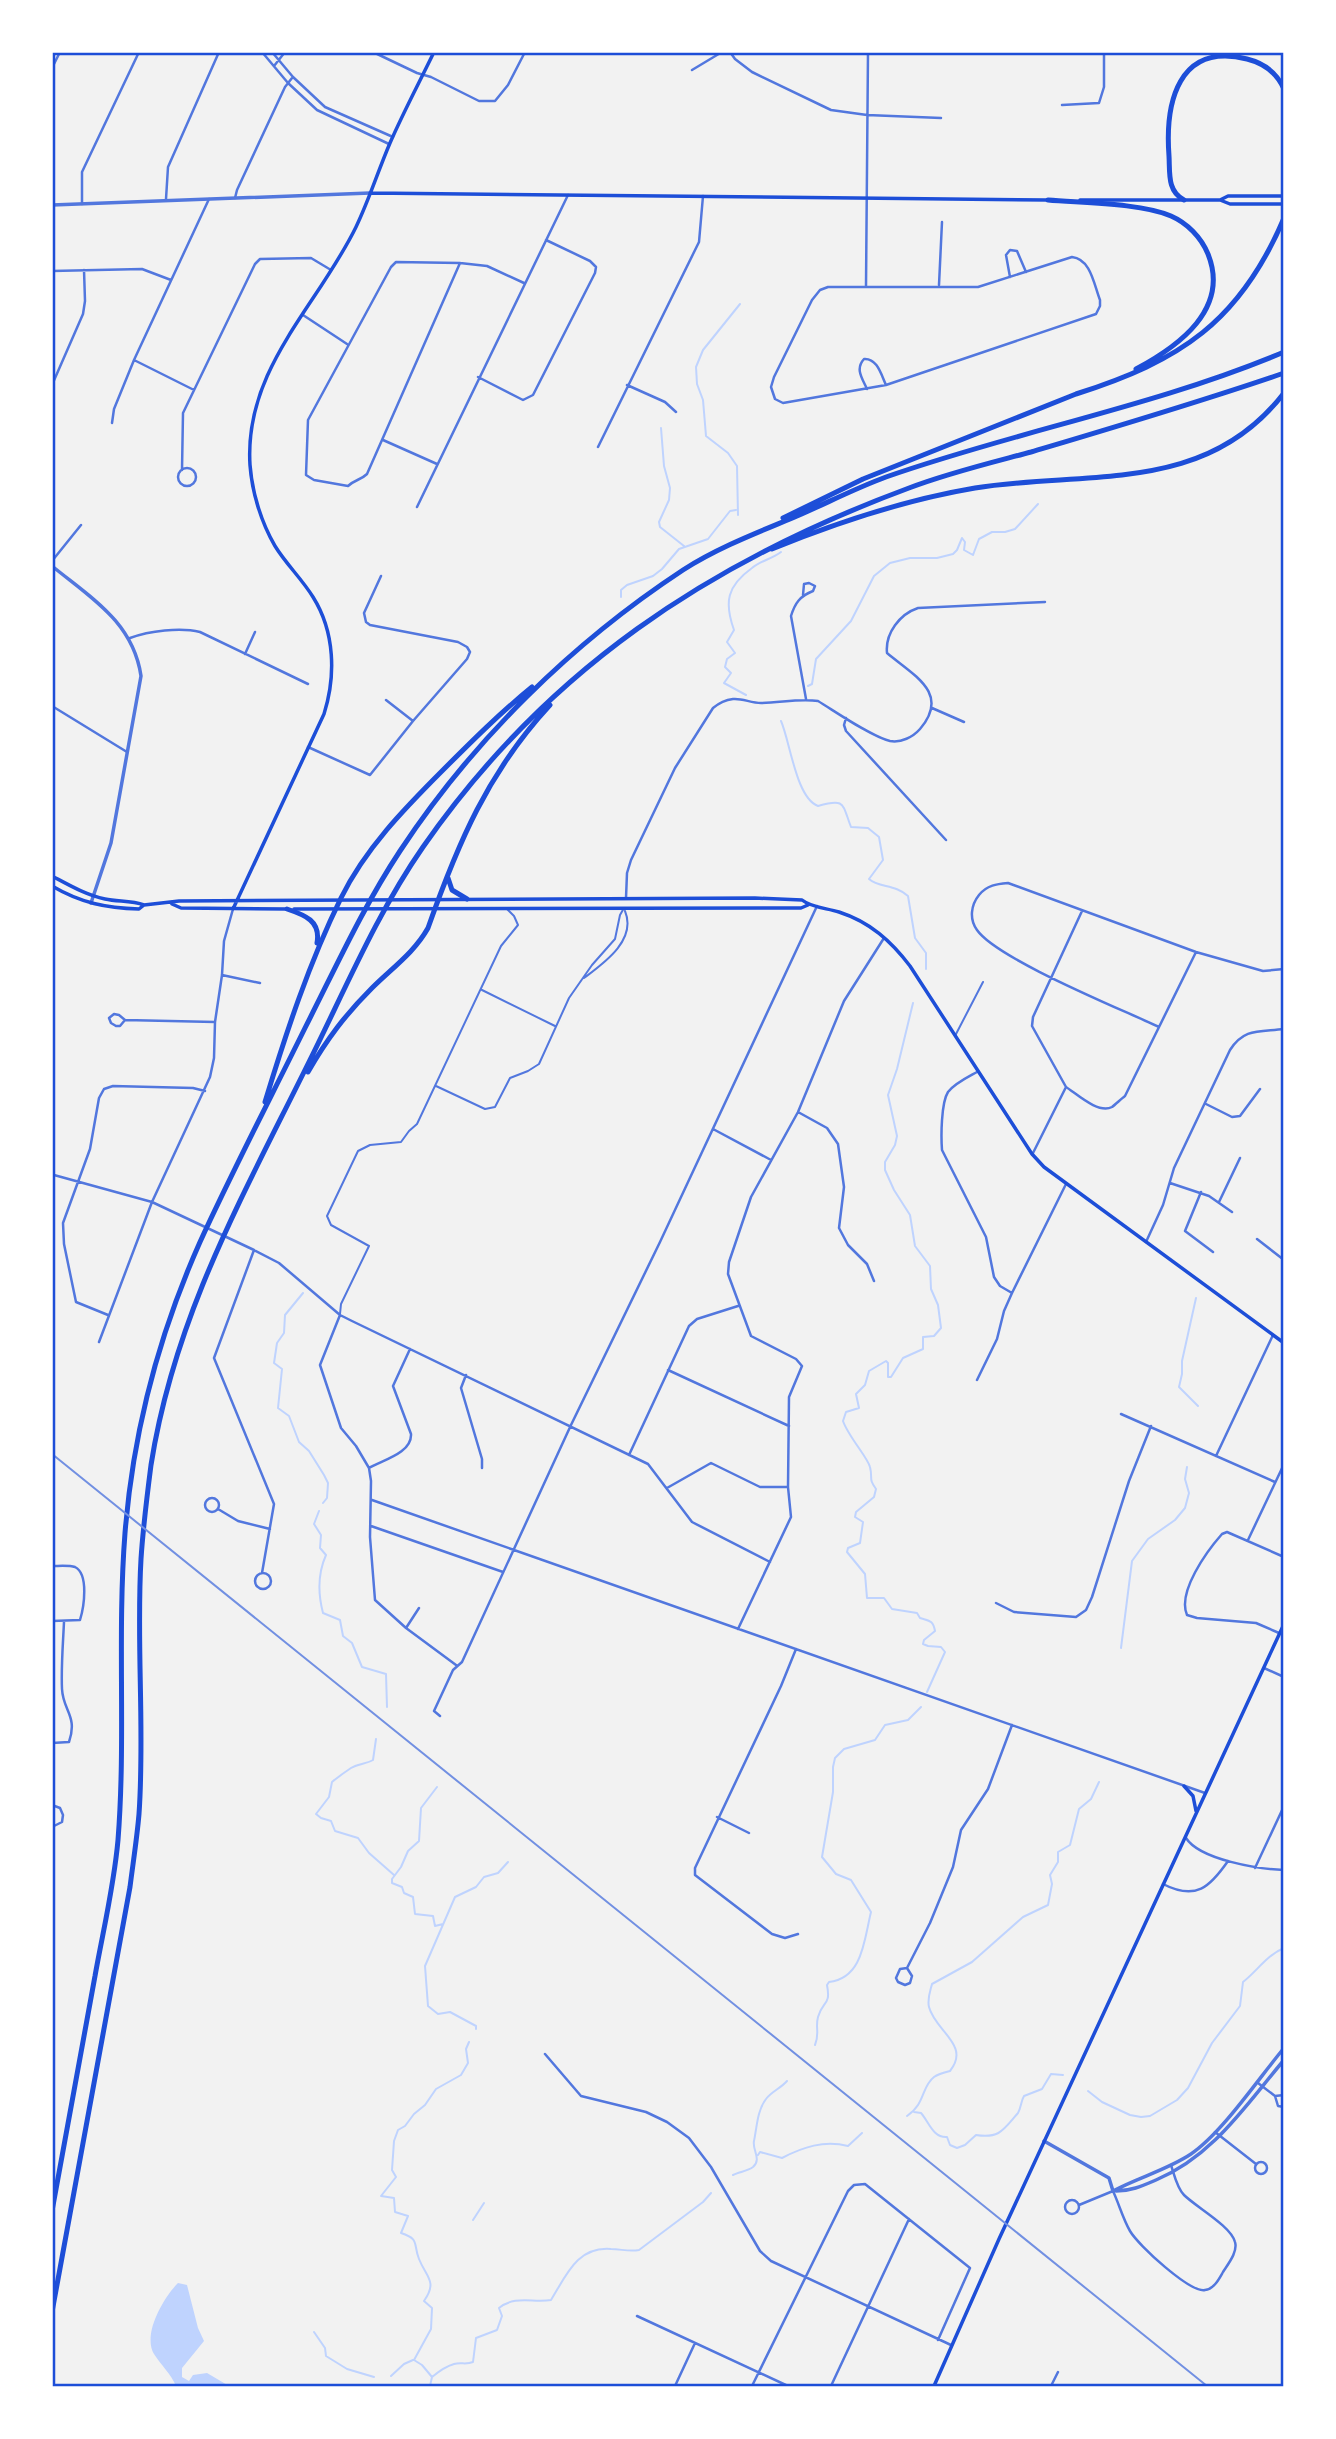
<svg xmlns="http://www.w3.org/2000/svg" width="1336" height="2439" font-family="Inter,sans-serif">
  <rect width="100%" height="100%" fill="#f2f2f2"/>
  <path fill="#bfd3fe" d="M178,2283l9,2 11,43 6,13 -22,27v9l7,4 4,-6 14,-2 22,13h-53c-5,-12 -15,-21 -22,-32 -12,-20 10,-57 24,-71z"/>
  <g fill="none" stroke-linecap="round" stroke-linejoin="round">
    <path stroke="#bfd3fe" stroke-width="2" d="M661,428l3,38 6,22 -1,12 -10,22 1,5 24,19
      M738,515l-1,-49 -9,-13 -22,-17 -3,-36 -6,-16 -1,-17 7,-17 37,-46
      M621,597v-7l6,-5 26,-9 9,-7 17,-20 29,-10 22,-28 6,-1
      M808,686l4,-2 4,-25 35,-38 23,-45 16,-13 20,-5h27l16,-4 4,-4 5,-12 3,4 -1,8 9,5 6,-16 13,-7h13l10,-3 23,-25
      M746,695l-22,-12 7,-10 -6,-6 2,-8 8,-6 -8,-11 7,-12c-10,-28 -7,-44 18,-62 8,-7 20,-9 29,-16
      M781,721c9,20 15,77 37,85 28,-8 24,-2 33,21l17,1 11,9 4,23 -14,19c10,9 26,5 39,17l7,42 11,15v16
      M913,1003l-16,66 -9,26 9,41 -2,9 -10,17v8l9,20 16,25 5,31 15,20 1,23 7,16 3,23 -7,8 -11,1v12l-20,9 -12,19h-3v-14l-2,-2 -17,10 -4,14 -9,9 3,14 -13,4 -3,9c5,15 25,37 27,46 3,12 -2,11 6,22l-2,8 -18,15 -1,5 8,5 -3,21 -12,5 -1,4 18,22 2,24h17l8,11 25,4 3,5c9,3 13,2 15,13l-11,9 -1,4 5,2 13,1 4,5 -18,40
      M303,1293l-18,22 -1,18 -7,10 -3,20 8,6 -4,39 11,8 10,26 10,9 15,24 4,8 -1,15 -4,5
      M1196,1298l-14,63v13l-3,13 19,19
      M319,1511l-5,13 7,11 -1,13 6,7c-8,18 -8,39 -3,58l17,7 3,16 9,7 10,24 24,7 1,33
      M1121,1648l11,-87 16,-22 27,-19 10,-12 4,-15 -4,-14 2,-12
      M376,1739l-3,21c-7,4 -16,4 -22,8 -6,4 -13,9 -19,14l-3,15 -13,17 5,4 10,3 4,10 23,7 11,15 25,22
      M437,1787l-16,21 -2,33 -11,10 -7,16 -9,12v4l10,4 2,6 9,4 2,17 18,2 2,10 8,-2
      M476,2029v-3l-26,-14 -12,2 -10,-8 -3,-40 30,-69 21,-10 8,-10 14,-4 10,-11
      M815,2045c5,-12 0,-17 3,-28 5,-17 13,-11 9,-32l2,-3c34,-4 35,-42 42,-70l-20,-32 -15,-6 -14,-17 11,-65v-25l2,-9 9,-9 31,-9 10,-15 23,-5 13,-13
      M1088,2091l14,11 28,13 11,2 9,-1 27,-16 11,-12 24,-45 28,-37 3,-24c14,-11 24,-27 41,-34
      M914,2112l7,1c8,9 12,25 26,24l3,8 7,3 8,-3 11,-10c24,4 28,-6 42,-22 3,-5 3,-12 6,-17l18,-7 9,-15 12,1
      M907,2116c19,-13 14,-29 27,-39 4,-3 12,-5 16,-6 21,-26 -15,-40 -21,-64 -2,-8 1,-15 3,-23l40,-22 51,-45 25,-12 4,-21 -2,-9 8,-13v-10l12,-7 9,-36 12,-10 8,-17
      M758,2155l2,-3 22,6c21,-11 42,-18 66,-12l14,-13
      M733,2175c6,-3 15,-4 20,-8 9,-8 -1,-17 1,-26 3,-14 3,-30 12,-42 5,-7 15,-11 21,-18
      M473,2220l11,-17
      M314,2332l11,16 1,8 21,13 27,8
      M391,2376l13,-12 9,-4
      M432,2377l-10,-12 -8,-5 17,-31 1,-21 -8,-7c14,-20 2,-24 -5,-42 -6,-15 1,-20 -18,-26l7,-17 -13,-4 -1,-14 -13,-2 15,-19 -4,-7 2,-29 4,-11 7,-4 9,-12 11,-9 11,-16 25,-14 7,-12 -2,-14 3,-7
      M430,2386l2,-9c6,-5 15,-11 22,-13 7,-2 12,1 19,-2l3,-24 21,-8 5,-14 -3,-8c16,-13 34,-5 52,-8 15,-24 26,-54 60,-51 10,0 18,3 28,1l64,-48 8,-9"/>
    <path stroke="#5277de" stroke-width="2" d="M584,978c20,-15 53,-38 41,-67
      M482,990l73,36
      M955,1036l28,-54
      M436,1086l49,23 10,-2 15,-29 18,-7 11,-7 30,-66 23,-33 23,-26 5,-24 4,-7
      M340,1314l1,-10 28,-58 -38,-21 -4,-9 31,-65 12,-6 31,-3 8,-11 8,-7 84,-178 17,-21 -4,-9 -7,-7"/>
    <path stroke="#5277de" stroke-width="2.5" d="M262,52l26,31 29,27 72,34
      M272,52l21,25 32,30 68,30
      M373,52l44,21 14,4 48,24h16l13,-16 17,-33
      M730,52l5,7 17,13 79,38 36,5 74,3
      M274,66l11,-14
      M52,68l8,-16
      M692,70l30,-18
      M1062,105l37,-2 5,-16v-35
      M235,198l2,-8 48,-103 7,-9
      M166,199l2,-32 51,-115
      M82,204v-32l57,-120
      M1072,257c19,2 22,28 28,43v6l-4,8 -210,71 -103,18 -8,-4 -4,-12 3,-10 38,-77 8,-10 8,-3h150z
      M460,263l-93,211c-6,6 -13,6 -19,12l-34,-6 -8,-5 2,-55 83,-153 5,-5 64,1 27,3 37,17
      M52,271l90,-2 29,11
      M1010,277l-4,-22 4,-5 7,1 9,21
      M939,285l3,-63
      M866,286l2,-234
      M303,315l44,29
      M134,360l60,30
      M478,377l45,23 10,-5 62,-122 1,-6 -6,-6 -44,-21
      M52,385l31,-71 2,-13 -1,-31
      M627,385l38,17 11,10
      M867,389c-5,-11 -12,-20 -3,-30 13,-1 17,15 22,26
      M112,423l2,-14 20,-49 75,-161
      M383,440l54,24
      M598,447l101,-205 4,-46
      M178 477a9 9 0 1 1 18 0a9 9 0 1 1-18 0Z
      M182,470l1,-57 72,-149 5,-5 51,-1 20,12
      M417,507l151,-312
      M52,561l29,-36
      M803,595l1,-11 5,-1 6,3 -2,5c-13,5 -18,12 -22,25l15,83
      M130,638c19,-7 50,-11 70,-6l108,52
      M245,654l10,-22
      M386,700l27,21
      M52,706l75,46
      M932,708l32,14
      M846,718l-2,7 2,6 100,109
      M308,747l62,28 43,-54 54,-62 3,-7 -3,-5 -9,-5 -88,-17 -4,-3 -2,-9 17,-37
      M626,898l1,-25 4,-13 44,-92 38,-60c6,-5 12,-8 20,-9 9,-1 18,4 28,4 19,0 38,-5 57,-2 18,11 54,36 72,40 11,2 23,-4 30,-12 31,-36 -7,-54 -33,-76 -2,-20 13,-39 31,-45l127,-6
      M222,975l38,8
      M125,1020l-5,6h-4l-5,-3 -2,-5 5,-4 5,1 6,5 90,2
      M1159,1027c-38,-18 -162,-68 -182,-97 -8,-11 -6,-25 2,-35 8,-10 18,-11 29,-12l188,69 67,19 21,-2
      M977,1072c-9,5 -22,11 -29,20 -7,11 -7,45 -6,58l44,87 8,40 6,9 12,7
      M1066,1087c11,7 32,27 46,20 4,-3 9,-8 13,-11l71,-144
      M1066,1087l-34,-61 1,-9 49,-106
      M1206,1104l26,13 8,-1 20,-27
      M798,1112l29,16 11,16 6,43 -5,41 9,17 19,19 7,17
      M713,1129l58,31
      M1033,1153l33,-66
      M54,1175l98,27 102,48 25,13 61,52 12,6 296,143 44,58 78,40
      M1170,1183l39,13 23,16
      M1201,1192l-16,39 28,21
      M1219,1202l21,-44
      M1257,1239l27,21
      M1146,1242l17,-37 11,-37 56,-118c14,-22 29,-18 54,-21
      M254,1250l-40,108 60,146 -12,69
      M108,1315l-32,-13 -12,-58 -1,-21 27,-74 9,-51 5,-9 9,-3 80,2 12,3
      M340,1315l-20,50 21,63 15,18 13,22 2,13 -1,56 5,63 31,28 50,37
      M99,1342l53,-140 58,-125 4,-19 1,-36 7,-47 2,-34 9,-32
      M668,1370l121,56
      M466,1375l-5,13 21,71v9
      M977,1380l20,-41 7,-28 8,-18 54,-109
      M1121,1414l154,68
      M629,1455l60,-129 8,-7 41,-13
      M1216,1456l57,-121
      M369,1468c14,-8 43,-15 42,-34l-18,-48 17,-37
      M667,1488l44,-25 49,24h28
      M205 1505a7 7 0 1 1 14 0a7 7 0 1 1-14 0Z
      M372,1500l833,293
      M218,1509l20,12 32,8
      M371,1526l132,46
      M1248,1540l36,-76
      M52,1566c7,0 17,-1 23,1 14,7 9,40 5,53l-28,1
      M255 1581a8 8 0 1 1 16 0a8 8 0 1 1-16 0Z
      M996,1603l18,9 62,5 10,-7 6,-13 37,-116 22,-55
      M406,1628l13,-20
      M738,1629l53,-112 -3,-30 1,-90 13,-31 -6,-7 -45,-23 -23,-62 1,-12 22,-65 47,-85 46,-111 40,-63
      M1279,1633l-23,-10 -59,-5 -10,-3c-10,-23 20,-64 35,-81l5,-2 57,25
      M796,1649l-15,37 -86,182v7l77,59 13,4 13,-4
      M1264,1668l20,9
      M440,1716l-6,-5 19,-41 9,-8 109,-237 89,-183 157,-336
      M52,1743l17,-1c9,-26 -6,-31 -7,-53 -1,-22 1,-45 2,-67
      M52,1805l8,3 3,7 -1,7 -10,5
      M717,1817l32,16
      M1186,1838c14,22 73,31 98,32
      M1255,1868l29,-62
      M1163,1884c33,17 47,3 65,-23
      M907,1968l5,8 -2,7 -5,2 -7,-3 -2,-4 4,-9 7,-1 23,-45 23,-56 8,-37 27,-41 24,-64
      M545,2054l36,42 65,16 21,10 22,16 22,29 49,84 11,10 180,84
      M1258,2083l17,13 3,10 6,1
      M1275,2096l9,-1
      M1215,2132l41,32
      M1255 2168a6 6 0 1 1 12 0a6 6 0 1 1-12 0Z
      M1065 2207a7 7 0 1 1 14 0a7 7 0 1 1-14 0Z
      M1079,2205l34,-14c6,13 10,28 17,40 8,14 60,62 75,59 9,-1 14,-11 18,-18 5,-8 15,-20 12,-30 -4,-16 -39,-35 -51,-47 -7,-7 -10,-21 -13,-30
      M637,2316l151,70
      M675,2386l20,-43
      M752,2386l96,-195 6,-6 11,-1 105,84 -32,72
      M831,2386l78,-167
      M1051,2386l7,-14"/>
    <path stroke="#5277de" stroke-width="3.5" d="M52,205l318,-12
      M52,566c39,32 81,56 89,110l-30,167 -20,60
      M1044,2141l65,37 4,13
      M1113,2191c26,-14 54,-21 78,-37 31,-21 68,-76 93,-106
      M1116,2191c15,0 26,-5 40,-11 57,-24 89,-74 128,-120"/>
    <path stroke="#1d4ed8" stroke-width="3.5" d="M370,193l677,7
      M1080,200h140l10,4h54
      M1220,200l8,-4h56
      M52,876c17,9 34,19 53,23 13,3 26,1 39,6
      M52,886c29,17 54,22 87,23l5,-4 35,-4 576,-3 47,2c10,8 25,8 37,12 31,10 52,29 71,54l122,188 12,13 240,176
      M172,904l9,4 105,1
      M233,909l91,-195c12,-38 11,-82 -11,-117 -11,-18 -27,-33 -38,-51 -14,-24 -23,-54 -25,-81 -6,-96 67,-158 106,-238 13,-27 22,-56 34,-84 13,-30 29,-60 44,-91
      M294,909l507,-1 7,-3
      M1184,1786l9,10 3,15
      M934,2386l65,-147 285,-615"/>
    <path stroke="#1d4ed8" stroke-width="5" d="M1048,200c34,3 93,3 123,16 16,7 30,21 37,38 22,55 -29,92 -72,115
      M1184,200c-17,-9 -14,-27 -15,-44 -4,-53 9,-114 78,-97 16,4 30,14 37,30
      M783,518l80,-39 213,-85c104,-33 164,-72 208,-176
      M772,549c66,-27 132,-49 203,-61 111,-18 230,8 309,-95
      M448,878l4,12 15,9
      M287,909c18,6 34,12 30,34
      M308,1072c19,-33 37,-57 64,-84 20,-20 42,-35 56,-60 30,-85 60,-156 122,-223
      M265,1102c21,-69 44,-139 76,-204 24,-49 63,-89 102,-128 29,-29 57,-57 89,-83
      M52,2211c15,-79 29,-157 43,-235 8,-45 19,-90 23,-136 8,-102 -1,-205 7,-307 8,-100 34,-199 75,-291 33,-72 70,-143 105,-214 30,-59 58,-121 95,-177 73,-111 172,-208 283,-281 36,-23 76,-38 114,-54 30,-13 59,-28 89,-39 131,-46 270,-71 398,-125
      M52,2312l78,-425c3,-24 7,-49 9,-73 6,-85 -3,-170 2,-255 2,-31 6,-63 10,-94 23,-146 89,-264 153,-393 38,-75 71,-156 119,-225 123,-177 286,-285 486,-359 39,-15 81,-25 122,-36 84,-25 169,-50 253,-79"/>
    <path stroke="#7290e2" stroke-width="2" d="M52,1454l1155,932"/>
  </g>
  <rect width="1336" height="2439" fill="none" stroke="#ffffff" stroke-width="108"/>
  <rect x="54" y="54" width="1228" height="2331" fill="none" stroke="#1d4ed8" stroke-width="2.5"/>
</svg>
